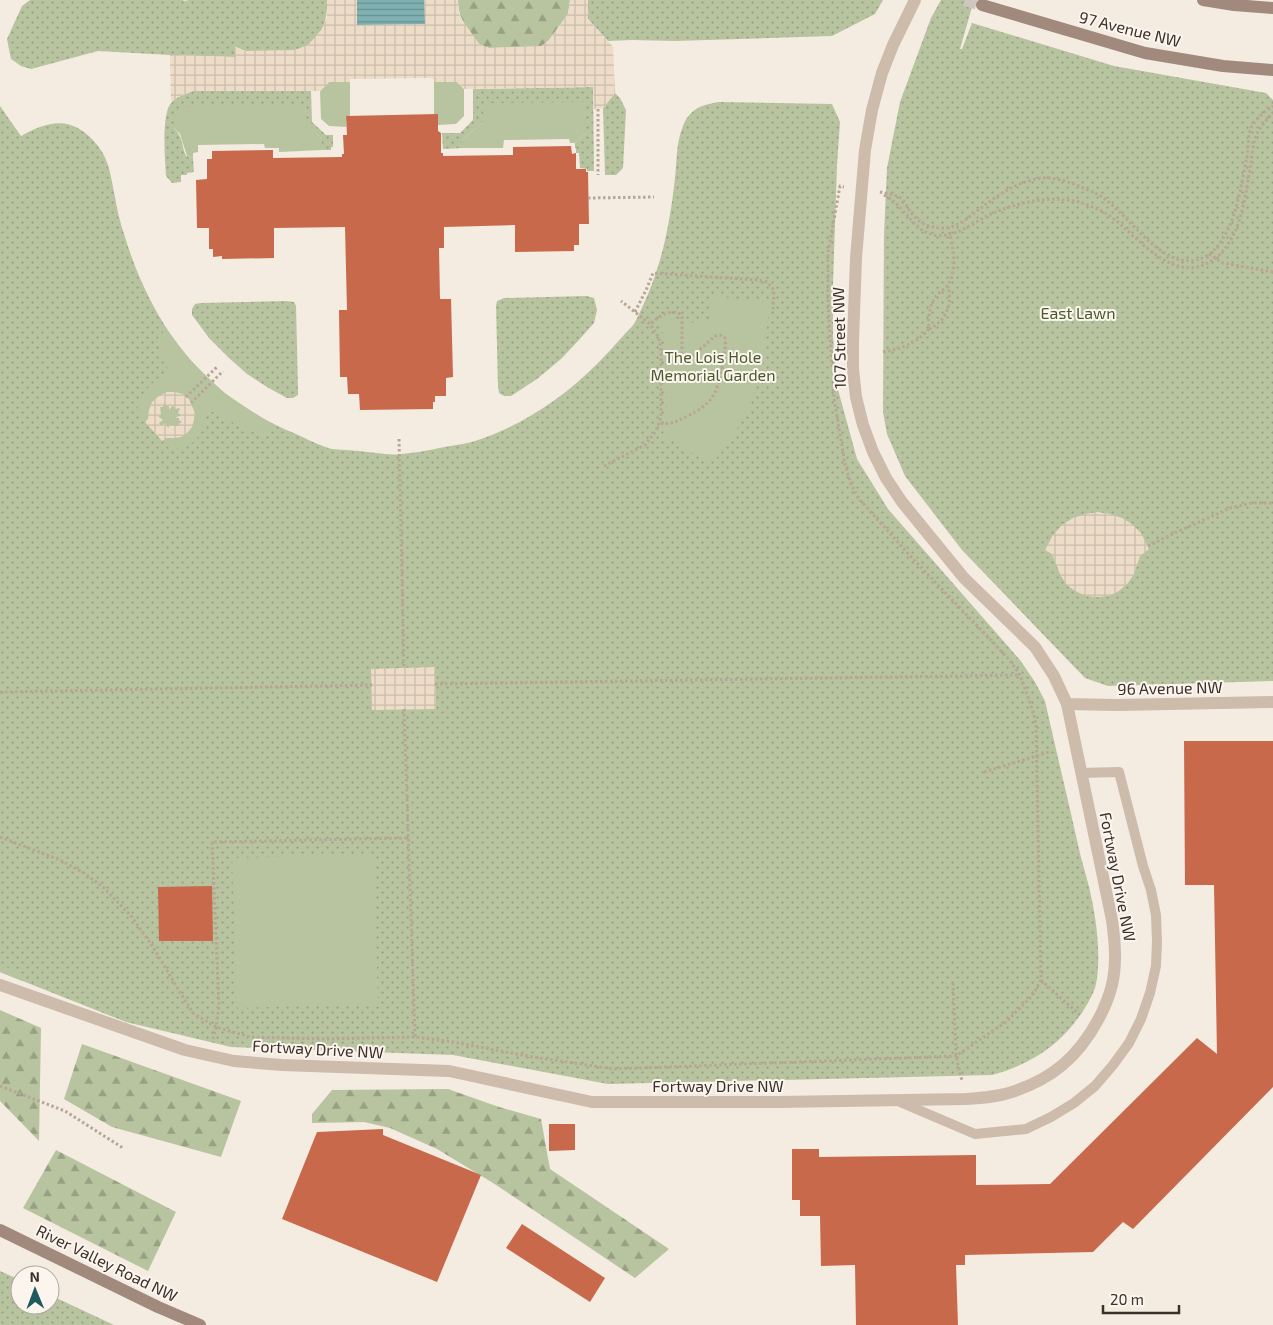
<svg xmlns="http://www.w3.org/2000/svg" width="1273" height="1325" font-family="'Exo 2',sans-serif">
  <defs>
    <pattern id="grass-dots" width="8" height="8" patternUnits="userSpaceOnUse" patternTransform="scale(1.25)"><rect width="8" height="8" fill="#b8c4a0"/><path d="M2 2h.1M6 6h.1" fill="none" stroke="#97a083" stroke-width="1.8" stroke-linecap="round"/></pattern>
    <pattern id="forest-firs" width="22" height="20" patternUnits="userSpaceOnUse" patternTransform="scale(1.25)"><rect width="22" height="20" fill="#b8c4a0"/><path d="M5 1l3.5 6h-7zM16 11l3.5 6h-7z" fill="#97a083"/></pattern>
    <pattern id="plaza-grid" width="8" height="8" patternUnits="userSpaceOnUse" patternTransform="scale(1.25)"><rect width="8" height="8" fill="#ecdcc8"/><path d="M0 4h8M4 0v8" fill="none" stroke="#cbbdac"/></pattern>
    <pattern id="water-rules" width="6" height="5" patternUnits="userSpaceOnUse" patternTransform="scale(1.25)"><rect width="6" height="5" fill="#7fb0b2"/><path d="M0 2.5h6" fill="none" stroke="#699091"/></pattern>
  </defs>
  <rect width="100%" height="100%" fill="#f4ebe1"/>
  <path fill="url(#grass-dots)" d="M30,0h153l1,1 5,-1h138c1,23 -7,46 -33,50 -9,2 -19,1 -28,1 -11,0 -21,2 -30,-4l-1,10 -65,-2 -72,-4 -67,18 -10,-3 -10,-7 -4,-20 15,-33z
    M588,0h295l-8,14 -43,22 -157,5 -43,-1 -24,1 -20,-22z
    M941,0h33l-14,49h2l10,-26 142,43 152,27 7,7v581l-165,5 -23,-8 -123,-128 -57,-74 -18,-42 -4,-22 1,-177 3,-67 13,-66 31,-84z
    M593,87l1,84h-7v-2l-7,-1 -1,-15h-3v-4l-1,-1v-5l11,-10 -103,-30v19l-21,18v8l-19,1 -1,-16h18l13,-13v-31z
    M193,91h118l1,31 14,13h7v12h-2v3h-9v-11l-16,-16 -1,-19 -131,20v4c10,11 7,16 12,28l7,2 1,14 -7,1v2h-6v7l-9,1 -6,-7c-1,-16 -5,-64 6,-74 5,-6 14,-8 21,-11z
    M615,93l5,5 6,12 -3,58 -7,7h-11l-2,-67z
    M719,102l113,2 8,18 -3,43 -4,119v52l4,50 20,73 31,50 132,151 15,22 10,19c11,49 23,99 34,148 4,18 10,34 13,52 5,23 9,59 4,83 -2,9 -8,19 -13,27 -23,35 -52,53 -91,64l-384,9 -155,-29 -222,-8 -105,-25 -126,-50v-866l21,30c30,-17 53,-20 77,10 12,15 13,33 17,51 2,13 5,25 9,37 28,93 81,163 172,200 11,5 24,12 36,15 8,1 18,1 27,2 14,1 29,5 43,3 11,-1 22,-3 33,-5 12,-3 25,-4 37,-7 48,-15 90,-43 125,-78 9,-9 17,-18 26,-28 3,-4 8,-8 11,-12 5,-9 14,-29 18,-40 13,-34 19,-70 23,-106 2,-16 1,-34 7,-49 6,-19 18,-24 37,-27z
    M587,296l7,2 3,12 -3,13 -16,18 -17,18 -24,20 -26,17h-7l-5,-3 -1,-7 -2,-80 1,-5 7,-3z
    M286,301l8,1 2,4 2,83v6l-5,3h-6l-20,-11 -20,-13 -18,-16 -20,-20 -17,-23v-6l3,-5 6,-1z
    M0,1271l20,9v25h30v-10l64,30h-114z"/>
  <path fill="url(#forest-firs)" d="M458,0h112l-2,14 -22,30 -8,3 -49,1 -6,-2 -4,-2c-11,-16 -21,-24 -21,-44z
    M0,962l22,16v3l-22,-9z
    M0,1010l41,18 -2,113 -39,-40z
    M82,1044l159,57 -20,56 -109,-30 -48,-28z
    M448,1089l51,18 42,12 9,50 119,80 -34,29 -142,-95 -56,-34 -47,-21 -26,-6 -52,1v-9l20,-24z
    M56,1150l120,62 -28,59 -125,-63z"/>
  <path fill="#b8c4a0" d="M329,82h21v34h-4v11l-17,-1 -8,-7 -1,-28z
    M434,82h23l7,7v27l-8,8 -18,1 -4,-11z
    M586,102v31l-11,10h-5l-1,-4 -65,1 -1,8h-41v-8l21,-18v-19z
    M305,104l2,19 15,16v11l-43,2v-4h-14l-1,-4 -66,1v7l-5,1v5l-6,-2 -7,-22 -6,-6c-1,-11 6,-18 15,-22z
    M721,294l12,7 36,1 -1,19 -4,30 -15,60 -33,48c-4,0 -9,1 -13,0 -16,-6 -19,-19 -39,-21l-1,-9 3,-9 1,-14 -1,-62 -4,-12 -5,-9 10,-7c12,10 29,7 43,3l1,-16 4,-7z
    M167,330l23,30 34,33 49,32 -9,10c-6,-2 -13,-3 -19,-6 -13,-6 -23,-16 -37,-18 -8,24 -10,37 -38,38l-25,-27 -8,-7c1,-3 0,-8 1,-12 4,-12 20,-25 30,-32l-2,-9 -7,-12 -1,-12 4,-5z
    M374,854l4,150 -141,4 -5,-150z"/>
  <path fill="url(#plaza-grid)" fill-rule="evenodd" d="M327,0h30l1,25 66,-1v-24h34l1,13 2,5 18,26 4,2 6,2 52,-2 8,-6 19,-26 2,-14h18v19l25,28 2,46 -12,15 -9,1 -1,-22 -129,2 -7,-7h-23l-1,-4 -83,1v3h-21l-9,9h-127l-11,4 -11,7 -1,-47 65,2v-11l10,5 51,-1 13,-6 13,-15 5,-12z
    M167,392h8l8,2 6,5 6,14 -1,7 -2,7 -5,6 -6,4 -7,1h-8l-4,3 -17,-19 3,-3 1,-9 3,-8 7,-6zM164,403l3,3h2v4l4,-5 2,4 5,-1 -2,5 3,2 -6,3h4v2l3,2 -3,2v2l-9,-1 -2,3 -3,-5 -4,3 -2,-3 4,-3 -5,-4 3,-1 -1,-8h3z
    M1098,512l12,2 12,4 10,6 9,9 8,16 -9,7 -6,18 -6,9 -9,8 -10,5 -12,1 -11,-1 -11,-5 -9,-7 -6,-10 -8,-20 -7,-4 8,-15 9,-10 11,-7 12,-4z
    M435,667l1,42 -64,1 -1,-41z"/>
  <path fill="url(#water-rules)" d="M357,0h67l1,24 -68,1z"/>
  <path fill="#c8694b" d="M438,114v17l3,2v20h2v3l70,-1v-8l58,-1 1,8 4,-1v16h10v3h2l1,52h-10v21h-5v6l-59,1v-27l-71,2v21h-5l1,51h11l2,78 -7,1v18h-11v6h-2v7l-73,1 -1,-16h-11l-1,-17h-7l-1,-67h8l-2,-83 -71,1v30l-52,1v-3l-9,1v-8h-4v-21h-12l-1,-48 11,-1v-20h5v-8l61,-1v8l69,-1v-3h2l-1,-19h4l-1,-19z
    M1184,741h89v346l-140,142 -10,-7 -30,30 -128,3v10h-9l2,60h-102l-1,-60 -34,1 -1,-50h-20v-16h-8v-51h27v8l157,-2v30l74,-1 147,-146 20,16 -3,-169h-29z
    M212,886l1,55h-54l-1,-54z
    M549,1124h26v26l-26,1z
    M383,1129v6l98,40 -44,107 -155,-63 35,-87z
    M522,1224l83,54 -15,24 -84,-54z"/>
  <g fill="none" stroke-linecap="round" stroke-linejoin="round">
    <path stroke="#cfc6bd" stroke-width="12" stroke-dasharray="12 6" stroke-linecap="butt" d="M965,0l17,5"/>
    <path stroke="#b9a596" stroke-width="3" stroke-dasharray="2.5 2.5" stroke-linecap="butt" d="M598,109v66
      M880,192c7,2 17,2 22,7 3,3 5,8 8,12 7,11 19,17 32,17 16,0 27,-11 39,-20 19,-15 44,-31 68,-30 15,1 30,8 44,14 33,14 62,76 104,68 6,-2 14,-6 19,-12 20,-23 25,-62 31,-92 1,-8 1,-17 3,-26 4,-10 15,-19 23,-24
      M884,195c3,2 7,4 9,6 14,11 22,30 41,34 21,4 41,-14 59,-22 27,-11 57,-18 86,-11 10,3 22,8 31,14 28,20 63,71 103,44 29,-21 32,-64 38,-97 1,-9 2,-20 6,-29 4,-8 10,-15 16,-21
      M588,198l66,-1
      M1209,254l14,9 50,9
      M635,312l12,-24 6,-15 104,7 10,2 7,8 -1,21
      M651,323c10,-7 17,-14 29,-9l2,4v40l1,2 4,1 28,-25 5,-1 5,3c1,11 -1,20 -3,30 -5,27 -10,35 -34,48 -12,5 -15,9 -29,7
      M929,329c17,-8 24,-25 19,-43
      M883,352c17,-3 34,-9 46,-23 -1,-13 0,-26 10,-36 3,-3 7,-5 9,-8 10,-16 5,-40 0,-58
      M832,367l-4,-64v-50l12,-67 4,1
      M186,397l32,-31
      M191,403l32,-32
      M399,439l5,229
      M604,466l41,-21 11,-14 5,-14v-68l-2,-11 -9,-14 -29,-23
      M1148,546l31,-15 51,-23 22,-5h21
      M435,684l585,-9
      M0,692l372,-7
      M404,709l11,328
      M984,772l65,-20
      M0,837l60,23 24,13 19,14 29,30 21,30 31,52 10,15 22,13 34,10 75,2 90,-2 32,4 86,16 81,12 342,-13 51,-35 25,-25 9,-16 -5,-255 -2,-11 -14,-39 -9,-13 -21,-23 -77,-80 -53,-59 -9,-15 -6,-21 -11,-65 -1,-16
      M1041,980l39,35
      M953,983l3,73 6,25
      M213,1039l3,-12 3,-21 -7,-164 197,-4
      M0,1086l65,25 58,37"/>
    <path stroke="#cdbbac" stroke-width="10" d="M900,1102l75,32 51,-5 25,-12 23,-14 21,-17 18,-21 16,-22 12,-24 9,-26 6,-27 1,-25 -1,-26 -5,-25 -8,-24 -24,-94 -38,1"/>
    <path stroke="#cdbbac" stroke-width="12" d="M0,985l185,65 49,11 48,4 167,6 143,31h187l187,-3c16,-1 31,-2 46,-7 40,-13 66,-35 86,-72 6,-11 11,-23 14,-35 5,-22 3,-43 0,-65l-45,-216"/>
    <path stroke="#cdbbac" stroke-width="12" d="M915,0l-22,45 -11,28 -10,37 -7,40 -9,108 -3,83v28l3,28 7,28 10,27 13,26 16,24 62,76 71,69 19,29 13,28 50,1 156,-3"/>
    <path stroke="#a18a7d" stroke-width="12" d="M1203,0l31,5 39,3
      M982,5l163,48 78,13 50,4
      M0,1230l158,77 42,18"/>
  </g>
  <g text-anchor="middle" stroke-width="4" stroke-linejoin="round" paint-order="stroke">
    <g font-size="16" fill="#3b302b" stroke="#fbf5ee">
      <text transform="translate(1130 29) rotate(14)" y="6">97 Avenue NW</text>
      <text transform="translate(839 338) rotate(-91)" y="6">107 Street NW</text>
      <text transform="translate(1170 688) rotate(-1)" y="6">96 Avenue NW</text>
      <text transform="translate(1118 877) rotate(79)" y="6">Fortway Drive NW</text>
      <text transform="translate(318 1049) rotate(3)" y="6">Fortway Drive NW</text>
      <text x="718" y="1092">Fortway Drive NW</text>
      <text transform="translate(107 1263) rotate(26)" y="6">River Valley Road NW</text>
    </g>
    <g font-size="16" fill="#4a5a2e" stroke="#fbf5ee">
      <text x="1078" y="319">East Lawn</text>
      <text x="713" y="363">The Lois Hole<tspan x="713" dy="18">Memorial Garden</tspan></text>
    </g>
  </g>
  <g transform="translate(35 1290) rotate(359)"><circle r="24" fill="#fbf5ee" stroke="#aea6a0"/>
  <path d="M0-4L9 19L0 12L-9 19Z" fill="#1f5a5e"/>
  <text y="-8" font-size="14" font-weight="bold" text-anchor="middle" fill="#3b302b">N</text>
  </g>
  <path d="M1103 1305v8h76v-8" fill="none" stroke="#3b302b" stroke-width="2.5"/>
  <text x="1110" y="1305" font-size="15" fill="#3b302b" stroke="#fbf5ee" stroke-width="4" paint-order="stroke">20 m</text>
</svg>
